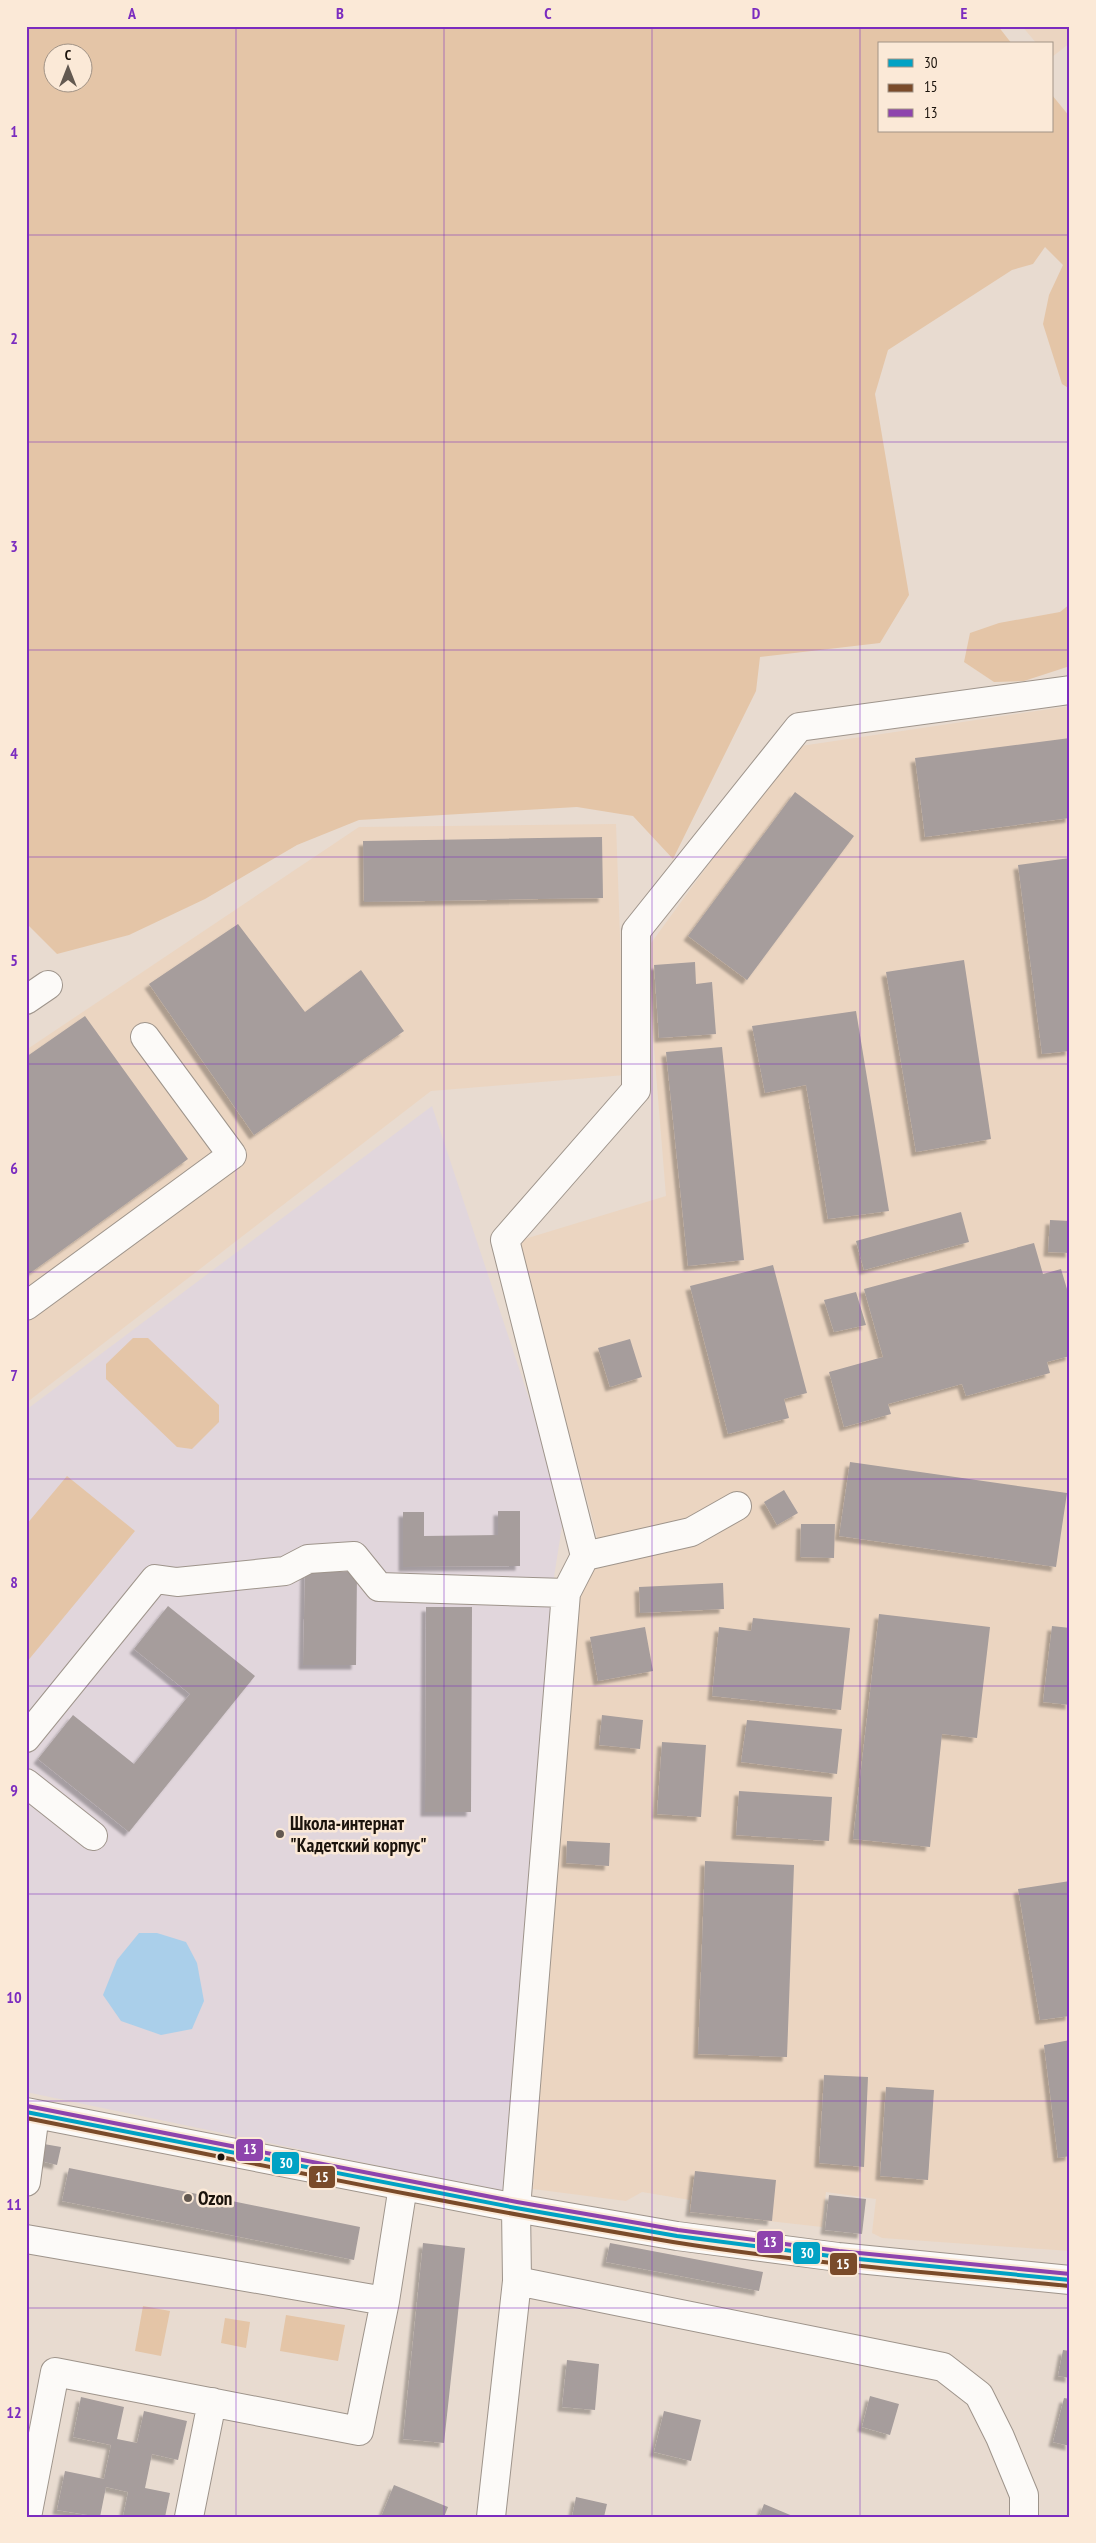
<svg xmlns="http://www.w3.org/2000/svg" width="1096" height="2543" font-family="'PT Sans Narrow',sans-serif">
  <defs>
    <filter id="shadow"><feDropShadow dx="-4.5" dy="4.5" stdDeviation="1" flood-color="#0004"/></filter>
  </defs>
  <rect width="100%" height="100%" fill="#e8dbd0"/>
  <path fill="#ebd5c1" d="M1022,26h48v17l-18,14v-13h-15z
    M1070,706v1545l-188,-13 -10,-5 4,-34 -50,-7 -4,35 -133,-15 1,-12 -48,-8 -16,9 -93,-12 44,-601 20,-51 -79,-296 148,-45 -20,-246 148,-203z
    M616,824l9,251 -194,16 -405,312v-353l333,-223z"/>
  <path fill="#e1d6dc" d="M432,1106l133,401 -11,70 -50,615 -478,-100v-682z"/>
  <path fill="#e4c5a7" fill-rule="evenodd" d="M26,26h972l14,18h-132v87h172v-36l18,22v272l-8,-5 -19,-60 6,-29 14,-30 -18,-18 -12,17 -21,6 -124,80 -13,44 34,201 -29,48 -120,14 -4,34 -83,168 -40,-43 -56,-9 -218,13 -62,25 -92,54 -76,36 -72,19 -31,-31zM82,52v30h-30v-30z
    M1070,604v62l-46,15 -30,1 -30,-20 6,-29 29,-10 61,-11z
    M133,1338h15l71,67v17l-27,27 -15,-2 -71,-68v-15z
    M67,1476l68,55 -109,132v-138z
    M143,2306l27,5 -9,45 -26,-5z
    M286,2315l59,10 -7,36 -58,-10z
    M225,2318l25,4 -4,26 -25,-5z"/>
  <path fill="#aacfea" d="M139,1933h18l29,9 11,21 7,38 -12,28 -31,6 -40,-14 -18,-26 14,-35z"/>
  <path fill="#a69d9c" filter="url(#shadow)" d="M1070,738v80l-145,19 -10,-79z
    M795,792l59,44 -107,144 -59,-44z
    M602,837l1,61 -239,4 -1,-61z
    M1070,858v193l-28,3 -24,-189z
    M238,924l67,88 56,-42 43,61 -150,104 -105,-151z
    M964,960l27,179 -75,13 -30,-180z
    M695,962l1,22 16,-2 4,52 -57,4 -5,-73z
    M856,1011l33,200 -61,8 -22,-134 -41,8 -13,-67z
    M85,1016l103,143 -162,117v-219z
    M722,1047l22,213 -56,6 -22,-214z
    M961,1212l8,30 -105,28 -8,-29z
    M1050,1220l20,1v32l-22,-1z
    M1034,1243l9,31 18,-5 9,30v57l-23,6 3,11 -84,23 -4,-12 -74,20 3,10 -47,13 -15,-55 54,-15 -19,-68z
    M773,1265l34,128 -23,6 5,19 -61,16 -38,-148z
    M856,1292l10,33 -32,7 -10,-32z
    M630,1339l12,38 -32,10 -12,-39z
    M850,1462l217,31 -11,74 -217,-31z
    M784,1490l14,23 -21,12 -13,-23z
    M498,1511h22v55l-117,1v-55h21v24l74,-1z
    M801,1524h34l-1,34 -34,-1z
    M305,1571l52,1 -1,93h-53z
    M723,1583l1,26 -84,4 -1,-26z
    M168,1606l87,70 -126,156 -91,-73 35,-44 61,49 56,-70 -56,-45z
    M426,1607h46l-1,205h-46z
    M879,1614l111,13 -13,111 -35,-4 -12,113 -77,-8z
    M753,1618l97,10 -9,82 -129,-14 7,-69 32,4z
    M1052,1626l18,2v77l-27,-3z
    M645,1627l8,44 -55,10 -8,-44z
    M602,1715l41,5 -3,29 -41,-4z
    M747,1720l95,9 -5,45 -96,-12z
    M662,1742l44,3 -5,72 -44,-3z
    M739,1791l93,6 -3,44 -93,-6z
    M567,1841l43,2 -1,23 -43,-3z
    M705,1861l89,4 -7,192 -89,-3z
    M1070,1881v135l-30,4 -22,-131z
    M1070,2040v116l-12,2 -14,-113z
    M824,2075l44,2 -4,90 -45,-4z
    M886,2087l48,3 -6,90 -48,-4z
    M44,2144l17,3 -4,18 -16,-4z
    M69,2168l291,59 -6,33 -292,-59z
    M695,2171l81,9 -4,41 -82,-9z
    M829,2195l37,4 -4,35 -37,-4z
    M423,2243l42,5 -21,195 -41,-4z
    M610,2243l153,29 -4,19 -153,-29z
    M1063,2350l7,1v27l-12,-2z
    M567,2360l32,4 -4,46 -33,-3z
    M870,2396l29,8 -9,31 -28,-8z
    M81,2397l43,10 -7,32 20,4 7,-32 43,10 -9,39 -26,-6 -7,34 25,5 -5,24h-42l5,-25 -22,-5 -6,30 -43,-7 8,-39 39,8 7,-34 -38,-8z
    M1064,2398l6,1v47l-17,-4z
    M664,2411l37,9 -10,41 -37,-9z
    M394,2485l54,22 -4,10h-63z
    M576,2497l31,7 -3,13h-32z
    M764,2504l31,13h-36z"/>
  <g fill="none" stroke-linecap="round" stroke-linejoin="round">
    <defs>
      <path id="minor" d="M26,1000l22,-15
        M26,1306l206,-151 -87,-118
        M585,1556l-80,-316 131,-150v-159l163,-204 271,-37
        M566,1593l19,-37 106,-24 46,-26
        M26,1738l129,-159 22,3 108,-11 23,-12 46,-3 25,31 187,6 -50,615 1,73 -26,236
        M26,1783l67,53
        M26,2112l490,96 161,28 161,21 232,23
        M26,2182l9,-68
        M26,2239l359,62 18,-115
        M517,2281l426,86 36,28 21,42 24,58v22
        M27,2517l28,-145 304,59 26,-130
        M189,2517l23,-115"/>
    </defs>
    <use href="#minor" stroke="#9e948b" stroke-width="30"/>
    <use href="#minor" stroke="#fcfaf8" stroke-width="28"/>
    <defs>
      <path id="bus-1" d="M26,2112l490,96 161,28 161,21 232,23"/>
      <path id="bus-2" d="M26,2118c216,43 431,88 647,124 131,21 264,31 396,44"/>
      <path id="bus-3" d="M27,2106l490,96 161,28 161,21 231,23"/>
    </defs>
    <use href="#bus-1" stroke="#fbe9d7" stroke-width="8"/>
    <use href="#bus-2" stroke="#fbe9d7" stroke-width="8"/>
    <use href="#bus-3" stroke="#fbe9d7" stroke-width="8"/>
    <use href="#bus-1" stroke="#01a2c4" stroke-width="4"/>
    <use href="#bus-2" stroke="#7a4b2a" stroke-width="4"/>
    <use href="#bus-3" stroke="#8e44ad" stroke-width="4"/>
  </g>
  <path fill="none" stroke="#7b2cbf" stroke-width="1" stroke-opacity="0.55" d="M236,26v2491M444,26v2491M652,26v2491M860,26v2491M26,235h1044M26,442h1044M26,650h1044M26,857h1044M26,1064h1044M26,1272h1044M26,1479h1044M26,1686h1044M26,1894h1044M26,2101h1044M26,2308h1044"/>
  <g fill="#635951" stroke="#fbe9d7" stroke-width="2">
    <circle cx="280" cy="1834" r="5"/>
    <circle cx="188" cy="2198" r="5"/>
  </g>
  <circle fill="#1b130c" stroke="#fbe9d7" stroke-width="2" cx="221" cy="2157" r="4.5"/>
  <g text-anchor="middle" stroke-width="5" stroke-linejoin="round" paint-order="stroke">
    <g font-size="19" font-weight="bold" fill="#1b130c" stroke="#fbe9d7" text-anchor="start">
      <text x="290" y="1830">Школа-интернат<tspan x="290" dy="22">"Кадетский корпус"</tspan></text>
      <text x="198" y="2205">Ozon</text>
    </g>
  </g>
  <g stroke="#fbe9d7" stroke-width="2">
    <rect x="235" y="2138" width="29" height="24" rx="5" fill="#8e44ad"/>
    <rect x="271" y="2151" width="29" height="24" rx="5" fill="#01a2c4"/>
    <rect x="308" y="2165" width="28" height="24" rx="5" fill="#7a4b2a"/>
    <rect x="756" y="2230" width="28" height="24" rx="5" fill="#8e44ad"/>
    <rect x="792" y="2241" width="29" height="24" rx="5" fill="#01a2c4"/>
    <rect x="829" y="2252" width="29" height="24" rx="5" fill="#7a4b2a"/>
  </g>
  <g font-size="14" text-anchor="middle" font-weight="bold" fill="#fff">
    <text x="250" y="2154">13</text>
    <text x="286" y="2168">30</text>
    <text x="322" y="2182">15</text>
    <text x="770" y="2247">13</text>
    <text x="807" y="2258">30</text>
    <text x="843" y="2269">15</text>
  </g>
  <rect width="1096" height="2543" fill="none" stroke="#fbe9d7" stroke-width="55"/>
  <rect x="878" y="42" width="175" height="90" fill="#fbe9d7" stroke="#a19386"/>
  <rect x="888" y="59" width="25" height="8" fill="#01a2c4" stroke="#a19386"/>
  <text x="924" y="68" font-size="15" fill="#1b130c">30</text>
  <rect x="888" y="84" width="25" height="8" fill="#7a4b2a" stroke="#a19386"/>
  <text x="924" y="92" font-size="15" fill="#1b130c">15</text>
  <rect x="888" y="109" width="25" height="8" fill="#8e44ad" stroke="#a19386"/>
  <text x="924" y="118" font-size="15" fill="#1b130c">13</text>
  <g transform="translate(68 68)"><circle r="24" fill="#fbe9d7" stroke="#a19386"/>
  <path d="M0-4L9 19L0 12L-9 19Z" fill="#635951"/>
  <text y="-8" font-size="14" font-weight="bold" text-anchor="middle" fill="#1b130c">С</text>
  </g>
  <rect x="28" y="28" width="1040" height="2488" fill="none" stroke="#7b2cbf" stroke-width="2"/>
  <g font-size="16" text-anchor="middle" font-weight="bold" fill="#7b2cbf">
    <text x="132" y="19">A</text>
    <text x="340" y="19">B</text>
    <text x="548" y="19">C</text>
    <text x="756" y="19">D</text>
    <text x="964" y="19">E</text>
    <text x="14" y="137">1</text>
    <text x="14" y="344">2</text>
    <text x="14" y="552">3</text>
    <text x="14" y="759">4</text>
    <text x="14" y="966">5</text>
    <text x="14" y="1174">6</text>
    <text x="14" y="1381">7</text>
    <text x="14" y="1588">8</text>
    <text x="14" y="1796">9</text>
    <text x="14" y="2003">10</text>
    <text x="14" y="2210">11</text>
    <text x="14" y="2418">12</text>
  </g>
</svg>
